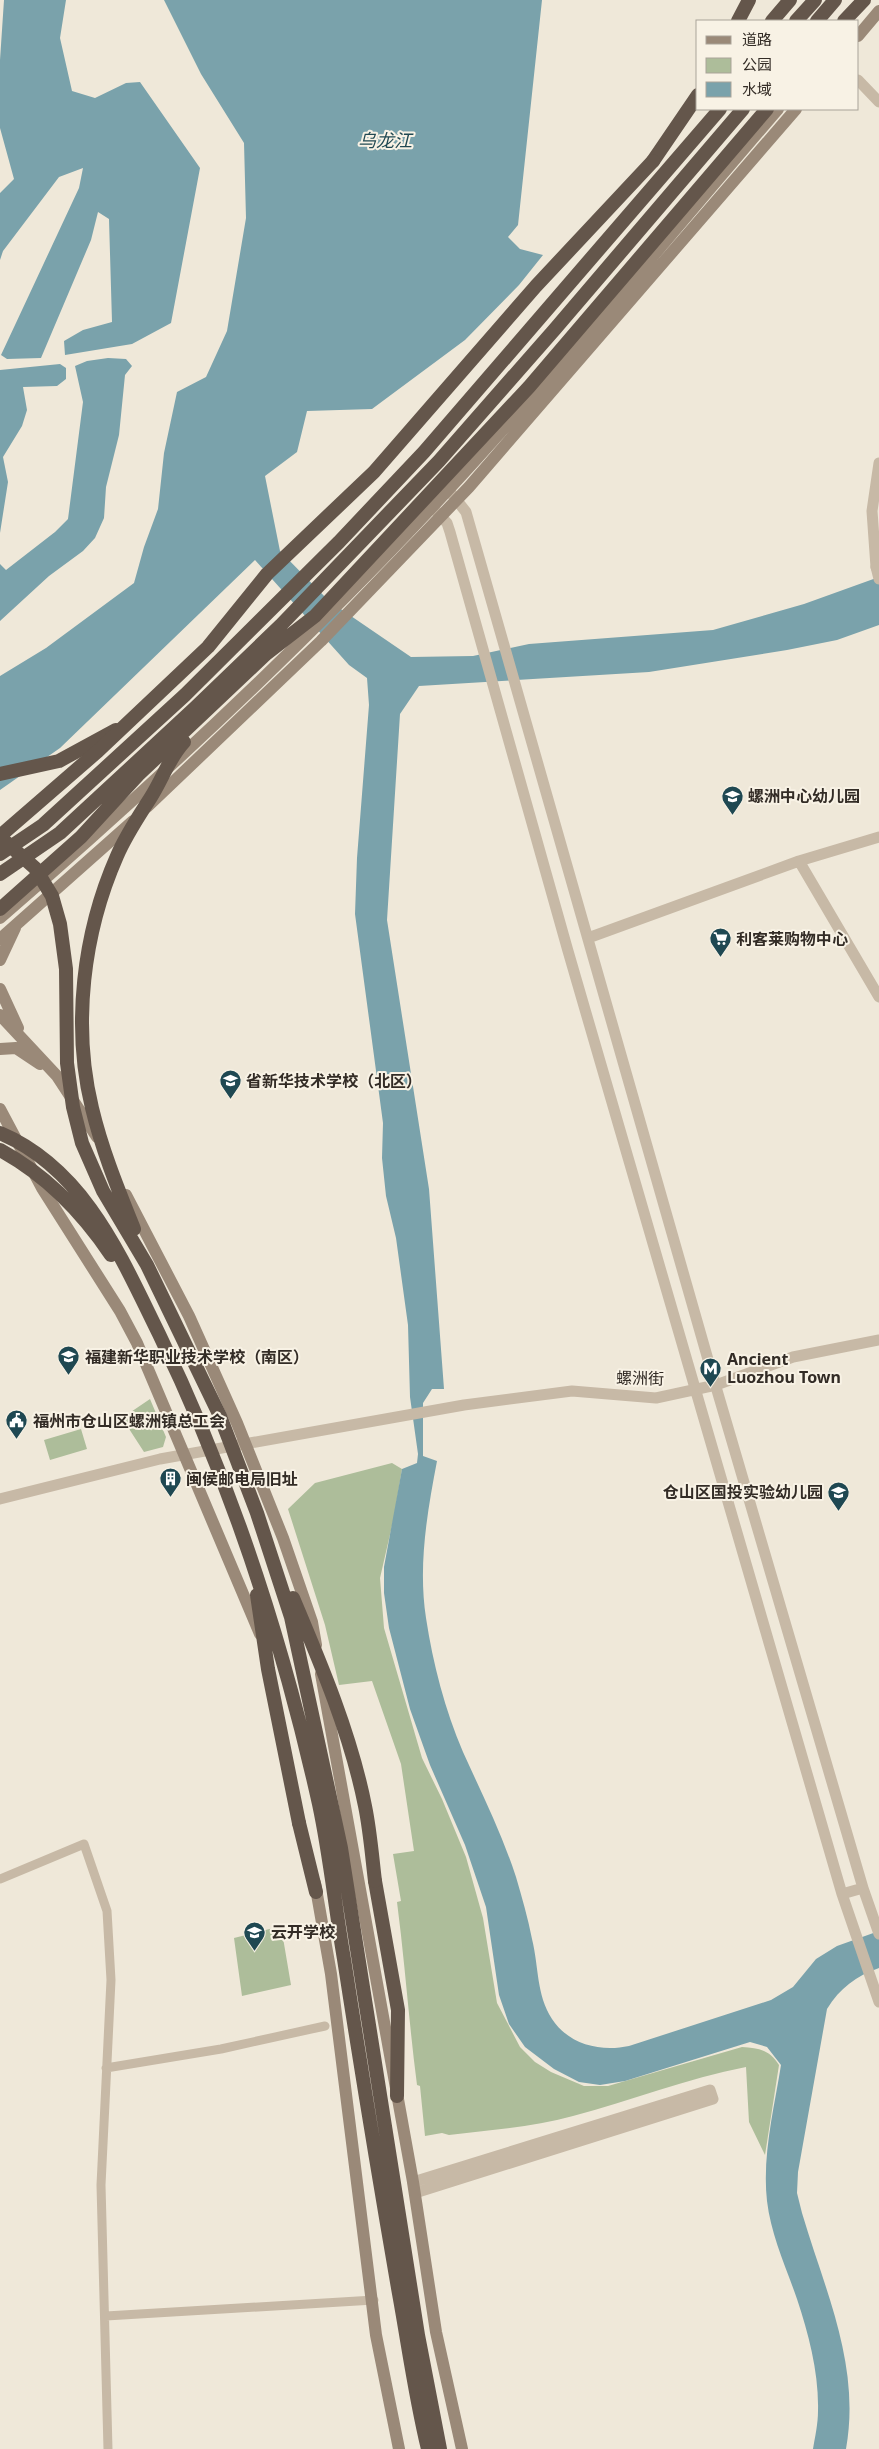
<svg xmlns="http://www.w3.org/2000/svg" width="879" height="2449" font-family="'Noto Sans','Noto Sans SC',sans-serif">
  <rect width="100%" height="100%" fill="#efe8d9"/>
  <path fill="#adbd9a" d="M150,1399l16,38 -3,10 -19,5 -22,-34z
    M81,1429l6,20 -37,11 -6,-20z
    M392,1463l10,6 -8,48 -14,61 4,50 38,130 20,41 24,58 17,61 14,85 23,44 15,15 16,10 33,14h24l134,-39c17,1 28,3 37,18l-14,90 -16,-33 -3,-55c-59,11 -115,34 -173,49 -40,11 -82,14 -124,19l-7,-2 -17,3 -5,-50 -3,-1c-8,-61 -12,-122 -20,-183l4,-1 -8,-47 21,-3 -13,-87 -29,-83 -33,4 -14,-60 -37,-116 27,-26z
    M281,1926l10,59 -49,11 -8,-58z"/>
  <path fill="#7aa2ab" d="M4,0h62l-6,38 12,53 23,7 31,-15 14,-1 60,86 -29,155 -39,21 -67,11 -1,-14 19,-11 29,-8 -3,-103 -11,-7 -7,28 -50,118 -34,1 -6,-4 78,-167 4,-20 -24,9 -56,74 -3,9v-67l14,-14 -14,-51v-68z
    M164,0h378l-24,225 -10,12 12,12 23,6 -24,30 -54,55 -93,69 -65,2 -10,41 -32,24 15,75 49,50 82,56 62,-1 56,-12 184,-14 91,-26 75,-27v48l-42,15 -50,10 -138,22 -230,14 -19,28 -13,206 42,269 15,200h-12l-9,14v53l14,5c-10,52 -19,105 -11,157 7,46 19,92 37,134 19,42 39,82 53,125 6,21 12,41 16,62 7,28 4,55 20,80 17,26 49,33 77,27l142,-46 22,-13 23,-28 21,-13 42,-15v37c-23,8 -39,20 -52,41l-29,163 -1,21 5,20c23,78 59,152 44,236h-33c2,-12 5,-25 5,-38 1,-37 -9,-76 -21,-112 -11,-32 -26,-64 -30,-98 -5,-45 7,-92 14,-136l-14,-18 -17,-5 -125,39 -25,4 -21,-3 -25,-13 -29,-22 -16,-23 -10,-29 -13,-88 -21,-62 -35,-80 -20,-56 -21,-81 -5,-35v-26l18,-98 15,-6 1,-9 -8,-57 -2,-72 -12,-87 -10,-42 -4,-38 1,-35 -28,-209 2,-56 12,-153 -2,-27 -18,-13 -94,-105 -195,188 -60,42v-114l46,-28 88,-65 10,-36 14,-38 6,-56 13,-61 29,-15 21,-46 19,-113 -2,-75 -43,-69z
    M108,358l18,1 6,7 -7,9 -6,60 -13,52 -2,31 -9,20 -12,13 -34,25 -49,45v-57l6,6 49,-38 13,-13 15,-117 -8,-36 12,-5z
    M60,364l6,4v11l-9,7 -34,1 4,23 -5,16 -19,31 5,25 -8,51v-163z"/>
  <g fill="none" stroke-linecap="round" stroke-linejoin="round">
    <path stroke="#c7b9a6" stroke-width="9" d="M0,1879l84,-35 23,67 4,69 -10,205 7,264
      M106,2068l115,-19 104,-23
      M106,2316l268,-16"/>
    <path stroke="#c7b9a6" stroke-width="11" d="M858,80l21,22
      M451,493l15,19 243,851 154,525 16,46
      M436,511l11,12 3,9 118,419 274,943 21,-6
      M876,567l-4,-56 7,-48
      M799,861l80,136
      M588,938l211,-77 80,-24
      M0,1499l160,-40 304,-54 108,-14 84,7 60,-13 77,-28 86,-17
      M842,1894l37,108
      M413,2182l297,-92 3,9 -298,94"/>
    <path stroke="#9a8978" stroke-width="12" d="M858,36l21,-25
      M147,807l174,-166 148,-154 327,-378
      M0,918c157,-136 308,-277 449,-429 114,-124 220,-253 329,-380
      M0,939l133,-118
      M0,960l15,-32
      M0,989l18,39
      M0,1015l57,61 40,61
      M0,1049l16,-1 24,16
      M0,1109l42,79 78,123 17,32 123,291
      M126,1195l63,121 48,107 46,115 29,84 4,23
      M321,1674l92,508 23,150 26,117
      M315,1883l16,91 45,361 23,114"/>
    <path stroke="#64564b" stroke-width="14" d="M738,21l11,-21
      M772,21l18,-21
      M796,21l19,-21
      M817,21l18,-21
      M844,21l20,-21
      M653,161l45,-66
      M0,774l59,-13 57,-31
      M299,1823l17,69
      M375,1881l23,129 -1,86"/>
    <path stroke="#c7b9a6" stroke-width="11" d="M876,567l3,12"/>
    <path stroke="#64564b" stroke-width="14" d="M0,836l98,-85 110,-104 59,-73 107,-102 162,-186 117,-125
      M0,837l35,31 17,28 8,28 6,45 1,94 6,44 9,36 21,48 44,74 73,151 37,97 34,104 50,231 77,487 22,114
      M0,854l43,-29 142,-130 154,-153 85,-90 296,-343
      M0,874l60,-41 135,-125 86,-83 158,-164 116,-132 188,-220
      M0,909l81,-72 57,-62 128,-121 49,-38 214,-229 238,-278
      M0,1133c85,36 121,124 159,201 73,150 124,308 160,470 11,51 16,103 25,155 17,110 35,219 54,329 10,54 17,108 30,161
      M0,1150c46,25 82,62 111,105
      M134,1229c-16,-40 -32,-79 -42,-121 -20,-82 -9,-175 25,-252 9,-21 22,-40 34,-59 12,-19 18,-39 33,-55
      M257,1595l11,74 31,154
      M293,1598c28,66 58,137 72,208 5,24 7,50 10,75"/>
  </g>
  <defs>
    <symbol id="school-pin" viewBox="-11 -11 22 30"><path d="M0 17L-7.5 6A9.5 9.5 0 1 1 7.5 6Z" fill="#1f4852" stroke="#f8f2e5"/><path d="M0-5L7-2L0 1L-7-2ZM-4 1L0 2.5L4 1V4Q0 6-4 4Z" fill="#fff"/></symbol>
    <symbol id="supermarket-pin" viewBox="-11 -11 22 30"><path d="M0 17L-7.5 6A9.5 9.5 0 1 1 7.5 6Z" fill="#1f4852" stroke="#f8f2e5"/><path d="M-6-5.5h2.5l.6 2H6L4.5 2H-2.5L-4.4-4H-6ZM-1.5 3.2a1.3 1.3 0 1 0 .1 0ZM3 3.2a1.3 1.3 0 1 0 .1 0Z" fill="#fff"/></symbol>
    <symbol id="metro-pin" viewBox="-11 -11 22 30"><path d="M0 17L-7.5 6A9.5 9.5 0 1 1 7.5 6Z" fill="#1f4852" stroke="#f8f2e5"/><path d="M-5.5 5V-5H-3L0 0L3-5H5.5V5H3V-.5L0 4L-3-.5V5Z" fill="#fff"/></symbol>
    <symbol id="civic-pin" viewBox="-11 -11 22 30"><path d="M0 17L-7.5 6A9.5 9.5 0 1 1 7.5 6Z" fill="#1f4852" stroke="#f8f2e5"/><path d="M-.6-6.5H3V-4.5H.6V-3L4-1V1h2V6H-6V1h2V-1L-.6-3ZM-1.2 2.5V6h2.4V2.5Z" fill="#fff"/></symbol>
    <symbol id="building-pin" viewBox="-11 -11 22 30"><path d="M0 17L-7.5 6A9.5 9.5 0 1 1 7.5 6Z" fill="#1f4852" stroke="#f8f2e5"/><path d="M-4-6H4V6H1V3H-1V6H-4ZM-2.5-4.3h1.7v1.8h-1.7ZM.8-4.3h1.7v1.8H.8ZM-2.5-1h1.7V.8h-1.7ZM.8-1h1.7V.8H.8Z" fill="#fff"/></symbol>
  </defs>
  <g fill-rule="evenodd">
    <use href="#school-pin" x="720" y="784" width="25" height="34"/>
    <use href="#supermarket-pin" x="708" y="926" width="25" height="34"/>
    <use href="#school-pin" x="218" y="1068" width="25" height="34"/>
    <use href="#school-pin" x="56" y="1344" width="25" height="34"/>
    <use href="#metro-pin" x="698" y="1356" width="25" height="34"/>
    <use href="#civic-pin" x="4" y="1408" width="25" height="34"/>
    <use href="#building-pin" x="158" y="1466" width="25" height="34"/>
    <use href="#school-pin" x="826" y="1480" width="25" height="34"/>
    <use href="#school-pin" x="242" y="1920" width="25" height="34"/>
  </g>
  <g text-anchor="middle" stroke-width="4" stroke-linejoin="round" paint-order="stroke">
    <g font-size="16" font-weight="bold" fill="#332c26" stroke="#f8f2e5" text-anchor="start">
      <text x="748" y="802">螺洲中心幼儿园</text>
      <text x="736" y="945">利客莱购物中心</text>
      <text x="246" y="1087">省新华技术学校（北区）</text>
      <text x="85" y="1363">福建新华职业技术学校（南区）</text>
      <text x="727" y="1365">Ancient<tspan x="727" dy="18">Luozhou Town</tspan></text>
      <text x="33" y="1427">福州市仓山区螺洲镇总工会</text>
      <text x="186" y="1485">闽侯邮电局旧址</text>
      <text x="823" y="1498" text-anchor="end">仓山区国投实验幼儿园</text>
      <text x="271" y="1938">云开学校</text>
    </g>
    <g font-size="16" fill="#332c26" stroke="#f8f2e5">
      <text transform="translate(640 1378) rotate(1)" y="6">螺洲街</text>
    </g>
    <g font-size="18" font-style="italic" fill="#1f4852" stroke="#f8f2e5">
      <text x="385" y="147">乌龙江</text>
    </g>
  </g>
  <rect x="696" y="20" width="162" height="90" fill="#f8f2e5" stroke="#a9a399"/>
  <rect x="706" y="36" width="25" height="8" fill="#9a8978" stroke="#a9a399"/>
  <text x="742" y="45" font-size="15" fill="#332c26">道路</text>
  <rect x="706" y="58" width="25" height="15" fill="#adbd9a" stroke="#a9a399"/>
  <text x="742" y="70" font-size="15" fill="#332c26">公园</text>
  <rect x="706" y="82" width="25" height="15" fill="#7aa2ab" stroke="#a9a399"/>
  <text x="742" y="95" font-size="15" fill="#332c26">水域</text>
</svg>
